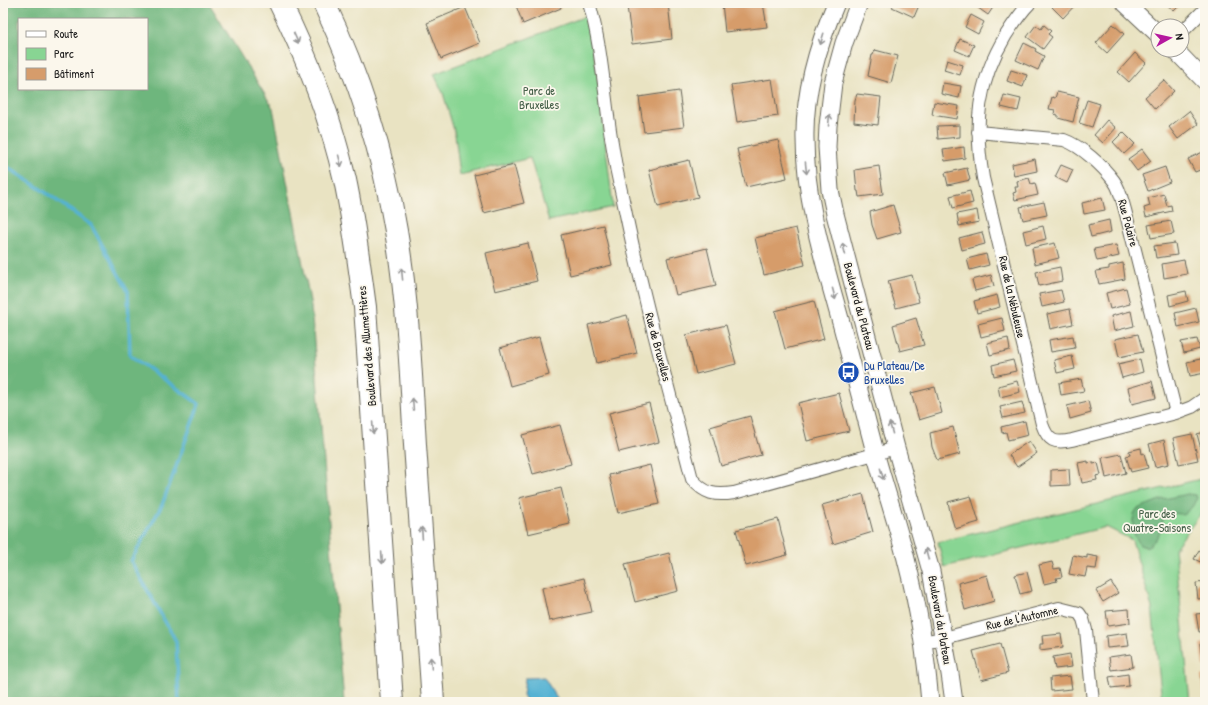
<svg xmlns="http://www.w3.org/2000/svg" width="1208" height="705" font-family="'Patrick Hand',sans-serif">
  <rect width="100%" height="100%" fill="#fbf7ec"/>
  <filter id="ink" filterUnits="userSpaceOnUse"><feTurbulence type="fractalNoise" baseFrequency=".025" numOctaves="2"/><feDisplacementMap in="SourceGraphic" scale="8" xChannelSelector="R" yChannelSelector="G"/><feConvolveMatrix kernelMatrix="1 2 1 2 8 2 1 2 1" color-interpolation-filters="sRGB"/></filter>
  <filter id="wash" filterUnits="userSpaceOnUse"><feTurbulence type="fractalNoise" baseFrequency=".012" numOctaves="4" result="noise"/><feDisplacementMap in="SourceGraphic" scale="16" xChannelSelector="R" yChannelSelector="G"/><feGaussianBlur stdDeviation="0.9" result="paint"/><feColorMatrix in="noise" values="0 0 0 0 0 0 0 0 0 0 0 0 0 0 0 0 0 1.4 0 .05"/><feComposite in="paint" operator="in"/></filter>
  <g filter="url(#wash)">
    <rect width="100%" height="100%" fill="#e9e3c2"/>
    <path fill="#88d593" stroke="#527858" d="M586,16l11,56 16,135 -64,14 -19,-63 -70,17 -5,-41 -12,-41 -9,-19z
      M1205,478v30l-30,40 15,154h-28l-10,-94 -20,-68 -26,-13 -162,40 -6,-25z"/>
    <path fill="#6eb67d" stroke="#45694c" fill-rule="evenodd" d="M3,3h206l64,105 38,198 33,396h-340zM19,19h128v70h-128z
      M1187,494l9,1 1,3 -5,9 -9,8c-9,-3 -13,-2 -20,4 -1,11 -7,24 -17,28l-6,-2 -5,-9 -2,-7v-9l1,-6 3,-5 23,-9z"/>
    <path fill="#55b2d3" stroke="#386778" d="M544,677l15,25h-32l-4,-7 2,-17z"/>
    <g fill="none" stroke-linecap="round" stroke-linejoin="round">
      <path stroke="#55b2d3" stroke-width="3.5" d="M3,164l39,26 49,35 37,66 2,64 69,49 -37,101 -31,56 45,80 3,61"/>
    </g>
    <g id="blocks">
      <path fill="#d69c6b" d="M515,3h44l2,5 -38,16z
        M646,3h22l4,36 -40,5 -5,-38z
        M722,3h41l4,24 -42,5z
        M894,3h26l-6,14 -22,-10z
        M975,3h21l-8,12 -14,-10z
        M1056,3h21l-14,15 -11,-11z
        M1165,3h17l-8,8z
        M465,7l15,36 -39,16 -14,-36z
        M971,15l13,7 -6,12 -13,-7z
        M1113,24l11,10 -17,19 -11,-10z
        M1036,25l5,4 3,-4 7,6 -3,3 4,3 -9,12 -16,-12z
        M960,39l14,6 -5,11 -14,-6z
        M1024,43l12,6 -1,2 9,5 -6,14 -22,-10z
        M875,50l23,6 -7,27 -23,-7 4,-21h1z
        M1135,53l11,10 -17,19 -11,-10z
        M947,60l16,5 -3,10 -16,-5z
        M1011,70l16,5 -4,12 -16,-6z
        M772,79l6,37 -41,6 -6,-37z
        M1164,80l10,11 -19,18 -10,-12z
        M943,83l18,3 -2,12 -18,-4z
        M679,91l5,36 -40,5 -5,-35z
        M1057,92l22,5 -6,25 -15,-4v-3l-4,-1 1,-4 -6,-1 3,-12 3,1z
        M857,94l24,3 -3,28 -24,-3 1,-22z
        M1004,95l17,4 -3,12 -17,-4z
        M1087,100l13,4 -8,23 -13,-4z
        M934,102l25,4 -2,13 -25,-4z
        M1189,111l9,13 -20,15 -9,-12z
        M1107,120l9,8 -13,15 -9,-8z
        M960,125v12l-22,2 -1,-13z
        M1123,132l12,12 -11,10 -11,-12z
        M778,140l9,38 -41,9 -9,-38z
        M964,147l1,11 -20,3 -2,-11z
        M1142,149l9,12 -14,10 -9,-12z
        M1205,151v17l-10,4 -7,-13z
        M1035,159l2,12 -23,5 -2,-12z
        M689,160l9,37 -40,10 -9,-37z
        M514,165l10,38 -40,10 -10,-38z
        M1061,165l12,5 -6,13 -12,-6z
        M879,166l4,28 -24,3 -1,-6h-1l-2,-21z
        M1165,167l5,15 -22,9 -6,-16z
        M967,168l3,12 -22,5 -3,-12z
        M1029,178l2,6 4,-1 3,12 -23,5 -2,-7 3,-1 -1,-5h3l-1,-6z
        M970,191l3,12 -20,5 -3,-12z
        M1164,194l3,12 4,-1 1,6 -26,6 -2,-9 6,-2 -2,-8z
        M1102,198l3,12 -21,4 -2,-11z
        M1044,202l3,13 -24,5 -3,-13z
        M893,205l8,27 -24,7 -5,-14 -2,-13z
        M977,210l2,12 -20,4 -2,-12z
        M1109,220l2,12 -20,5 -3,-12z
        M1171,221l3,13 -23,4 -3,-13z
        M603,225l9,40 -42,10 -9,-40z
        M1043,226l3,13 -20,5 -3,-13z
        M796,228l9,37 -41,10 -9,-37z
        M982,232l3,12 -23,6 -3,-12z
        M528,243l9,38 -42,10 -9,-38z
        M1055,243l4,15 -24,6 -3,-16z
        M1175,243l2,12 -21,3 -2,-12z
        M1116,245l3,11 -22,5 -3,-12z
        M707,248l9,38 -40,9 -9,-37z
        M986,254l3,11 -19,5 -3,-11z
        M1184,260l3,14 -23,4 -2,-14z
        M1123,263l2,16 -26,5 -3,-13 13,-2v-3z
        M1060,267l2,14 -23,5 -3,-14z
        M912,275l7,27 -23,6 -8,-27z
        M991,275l3,11 -19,5 -3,-11z
        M1126,288l4,16 -20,5 -4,-16z
        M1061,290l3,12 -22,5 -3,-13z
        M1186,291l2,10 -18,5 -2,-11z
        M997,295l3,12 -23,6 -3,-12z
        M814,301l10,38 -39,10 -10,-38z
        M1196,308l3,14 -21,5 -3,-14z
        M1070,309l3,15 -23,5 -3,-15z
        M1131,311l3,15 -20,5 -3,-15z
        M627,315l10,38 -40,10 -9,-38z
        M916,318l8,27 -24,6 -7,-26z
        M1002,318l3,13 -24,6 -3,-13z
        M726,325l10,39 -40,10 -10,-39z
        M1138,334l5,18 -24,5 -4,-18z
        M1073,336l2,12 -24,4 -2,-12z
        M539,337l10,38 -39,11 -10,-38z
        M1008,338l2,12 -20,5 -3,-12z
        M1197,339l3,10 -16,4 -3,-11z
        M1072,356l3,13 -18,4 -3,-13z
        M1205,358v15l-15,3 -3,-14z
        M1140,359l3,13 -21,6 -4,-14z
        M1013,360l3,11 -22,5 -2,-11z
        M1081,379l3,12 -23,4 -2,-12z
        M1017,381l3,11 -20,5 -2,-11z
        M1152,381l4,17 -24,6 -4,-16z
        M935,387l7,26 -23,7 -8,-27z
        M839,393l10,38 -42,10 -9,-38z
        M1088,401l3,12 -21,6 -3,-13z
        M1022,402l3,11 -22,5 -3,-11z
        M649,403l10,39 -40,10 -10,-39z
        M750,416l11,39 -40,11 -11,-39z
        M1025,421l3,14 -20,5 -2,-8 -4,1 -1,-6z
        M560,425l11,39 -38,10 -11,-39z
        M953,427l7,27 -23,6 -5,-13 -2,-14z
        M1205,432v20l-3,1 -5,-19z
        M1192,434l6,26 -19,4 -6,-26z
        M1164,440l5,24 -14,3 -6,-23z
        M1029,441l8,12 -20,14 -8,-12z
        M1141,448l1,6 2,-1 4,15 -17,4 -5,-16 4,-1 -1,-4z
        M1121,454l5,19 -20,5 -4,-20z
        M1088,461v2l5,-1v2l5,-1 3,12 -5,1 1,4 -15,3 -4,-20z
        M650,465l9,39 -41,9 -9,-38z
        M1069,469l1,16 -19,1v-16z
        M561,488l9,36 -42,10 -9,-36z
        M863,494l10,38 -40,12 -11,-39z
        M971,496l8,26 -24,7 -4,-13 -3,-14z
        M778,519l9,36 -41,11 -10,-36z
        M1205,547v17l-11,-5 5,-9 3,2z
        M669,553l9,38 -43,11 -10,-38z
        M1073,555l14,3v-3l11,2 -2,12 -9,-1 -2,9 -16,-3z
        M1052,562l2,7 6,-1 2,9 -6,1 1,3 -13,3 -5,-19z
        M1027,572l5,19 -12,3 -5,-19z
        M987,575l7,26 -29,9 -7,-27z
        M584,578l8,34 -43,9 -7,-33z
        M1111,582l7,11 -15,9 -7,-11z
        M1205,582v16l-7,1 -2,-16z
        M1129,609l1,14 -22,3 -2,-15z
        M1205,613v18l-6,1 -3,-18z
        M1127,633l2,13 -22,2 -1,-12z
        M1061,634l2,13 -23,3v-6h3l-1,-8z
        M1205,643v23h-2l-3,-22z
        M1000,644l8,29 -27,7 -8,-29z
        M1070,654l2,13 -17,2 -2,-12z
        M1131,654l2,13 -22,3 -2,-13z
        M1128,674l1,12 -18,2 -2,-11z
        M1205,675v25h-1l-3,-24z
        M1070,676l2,13 -21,2 -1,-13z
        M1071,697l1,5h-22v-3z
        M1133,699v3h-15v-1z"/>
    </g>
  </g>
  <g filter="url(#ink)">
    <use href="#blocks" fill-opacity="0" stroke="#646256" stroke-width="1"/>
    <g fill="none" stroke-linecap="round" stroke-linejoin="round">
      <defs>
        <path id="street" d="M589,3c13,44 15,90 22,134 3,21 7,42 12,63 19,94 45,186 69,279 13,15 23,17 42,14l162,-45
          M1030,3c-10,10 -17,21 -24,32 -29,48 -32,90 -23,143l59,246c6,17 12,20 30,16l104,-27 16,-6 13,-9
          M1182,32l23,-23
          M978,132l86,8c17,6 39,26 50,41 6,8 8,19 11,29l51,203
          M922,642l22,-4 115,-30 20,5 4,6 3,11 7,72"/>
        <path id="secondary" d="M836,3c-18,42 -32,90 -31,136 0,66 21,128 38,191 11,41 21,81 32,122 10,37 23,74 32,111 12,46 19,93 23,139
          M859,3l-15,40 -11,40 -5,43 -1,21 3,43 5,24 15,58 46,176 35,123 19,103 4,28
          M1125,3l33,31
          M1175,50l30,31"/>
        <path id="highway" d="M280,3c28,56 51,116 65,177 9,42 14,84 20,127l27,395
          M324,3c34,72 59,149 72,228 12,71 15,143 19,214 6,86 12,171 18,257"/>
      </defs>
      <use href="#street" stroke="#646256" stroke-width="14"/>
      <use href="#secondary" stroke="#646256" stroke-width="19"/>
      <use href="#highway" stroke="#646256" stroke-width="24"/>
      <use href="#street" stroke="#fff" stroke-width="12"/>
      <use href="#secondary" stroke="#fff" stroke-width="17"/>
      <use href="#highway" stroke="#fff" stroke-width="22"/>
    </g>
    <defs><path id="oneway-shaft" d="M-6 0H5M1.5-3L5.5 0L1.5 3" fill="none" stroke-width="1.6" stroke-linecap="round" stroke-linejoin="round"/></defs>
    <g stroke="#999">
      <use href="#oneway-shaft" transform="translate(296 38) rotate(66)"/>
      <use href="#oneway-shaft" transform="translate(822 39) rotate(107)"/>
      <use href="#oneway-shaft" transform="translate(829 120) rotate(-85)"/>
      <use href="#oneway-shaft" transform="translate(340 161) rotate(76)"/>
      <use href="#oneway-shaft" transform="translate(806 168) rotate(84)"/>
      <use href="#oneway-shaft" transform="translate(844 249) rotate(-104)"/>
      <use href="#oneway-shaft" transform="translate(402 274) rotate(-96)"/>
      <use href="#oneway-shaft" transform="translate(834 294) rotate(75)"/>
      <use href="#oneway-shaft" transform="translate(413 404) rotate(-94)"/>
      <use href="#oneway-shaft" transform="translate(373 428) rotate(86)"/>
      <use href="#oneway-shaft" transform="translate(891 428) rotate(-105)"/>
      <use href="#oneway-shaft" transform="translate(882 474) rotate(74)"/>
      <use href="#oneway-shaft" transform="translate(422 533) rotate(-94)"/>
      <use href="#oneway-shaft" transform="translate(927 554) rotate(-105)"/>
      <use href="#oneway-shaft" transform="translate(382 558) rotate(86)"/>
      <use href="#oneway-shaft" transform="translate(431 663) rotate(-94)"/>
    </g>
  </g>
  <defs>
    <symbol id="bus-disc" viewBox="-11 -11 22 22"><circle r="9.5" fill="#1a4fb4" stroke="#fbf7ec"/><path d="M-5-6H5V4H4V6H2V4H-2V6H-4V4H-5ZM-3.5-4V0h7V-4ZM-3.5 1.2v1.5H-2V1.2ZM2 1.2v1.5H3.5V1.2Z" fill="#fff"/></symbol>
  </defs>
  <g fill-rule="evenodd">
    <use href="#bus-disc" x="836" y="360" width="25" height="25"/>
  </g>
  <g text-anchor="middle" stroke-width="3.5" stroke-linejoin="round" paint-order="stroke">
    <g font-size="12" fill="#425d46" stroke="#fbf7ec">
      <text x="539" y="95">Parc de<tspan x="539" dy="14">Bruxelles</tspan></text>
      <text x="1157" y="518">Parc des<tspan x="1157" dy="14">Quatre-Saisons</tspan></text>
    </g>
    <g font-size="12" fill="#1c1c1c" stroke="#fbf7ec">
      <text transform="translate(1128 223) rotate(75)" y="4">Rue Polaire</text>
      <text transform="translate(1012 297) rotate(77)" y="4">Rue de la Nébuleuse</text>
      <text transform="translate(859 306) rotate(75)" y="4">Boulevard du Plateau</text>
      <text transform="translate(367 346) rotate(-95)" y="4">Boulevard des Allumettières</text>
      <text transform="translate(658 347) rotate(75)" y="4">Rue de Bruxelles</text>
      <text transform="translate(1022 618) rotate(-13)" y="4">Rue de l'Automne</text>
      <text transform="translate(940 620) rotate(80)" y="4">Boulevard du Plateau</text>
    </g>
    <g font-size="12" fill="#164399" stroke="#fbf7ec" text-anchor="start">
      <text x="864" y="370">Du Plateau/De<tspan x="864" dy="14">Bruxelles</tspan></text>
    </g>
  </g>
  <rect width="1208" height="705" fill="none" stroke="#fbf7ec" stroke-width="16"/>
  <rect x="18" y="18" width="130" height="72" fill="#fbf7ec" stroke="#a29f99"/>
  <rect x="26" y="31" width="20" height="6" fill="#ffffff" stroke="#a29f99"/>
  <text x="54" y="38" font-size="12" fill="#1c1c1c">Route</text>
  <rect x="26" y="48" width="20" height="12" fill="#88d593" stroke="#a29f99"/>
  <text x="54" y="58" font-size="12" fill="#1c1c1c">Parc</text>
  <rect x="26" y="68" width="20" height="12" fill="#d69c6b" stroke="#a29f99"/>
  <text x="54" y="78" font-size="12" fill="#1c1c1c">Bâtiment</text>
  <g transform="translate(1170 38) rotate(82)"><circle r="19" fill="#fbf7ec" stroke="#a29f99"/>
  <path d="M0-3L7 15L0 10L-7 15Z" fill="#b5179e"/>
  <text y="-6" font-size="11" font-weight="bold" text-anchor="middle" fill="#1c1c1c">N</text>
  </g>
</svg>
